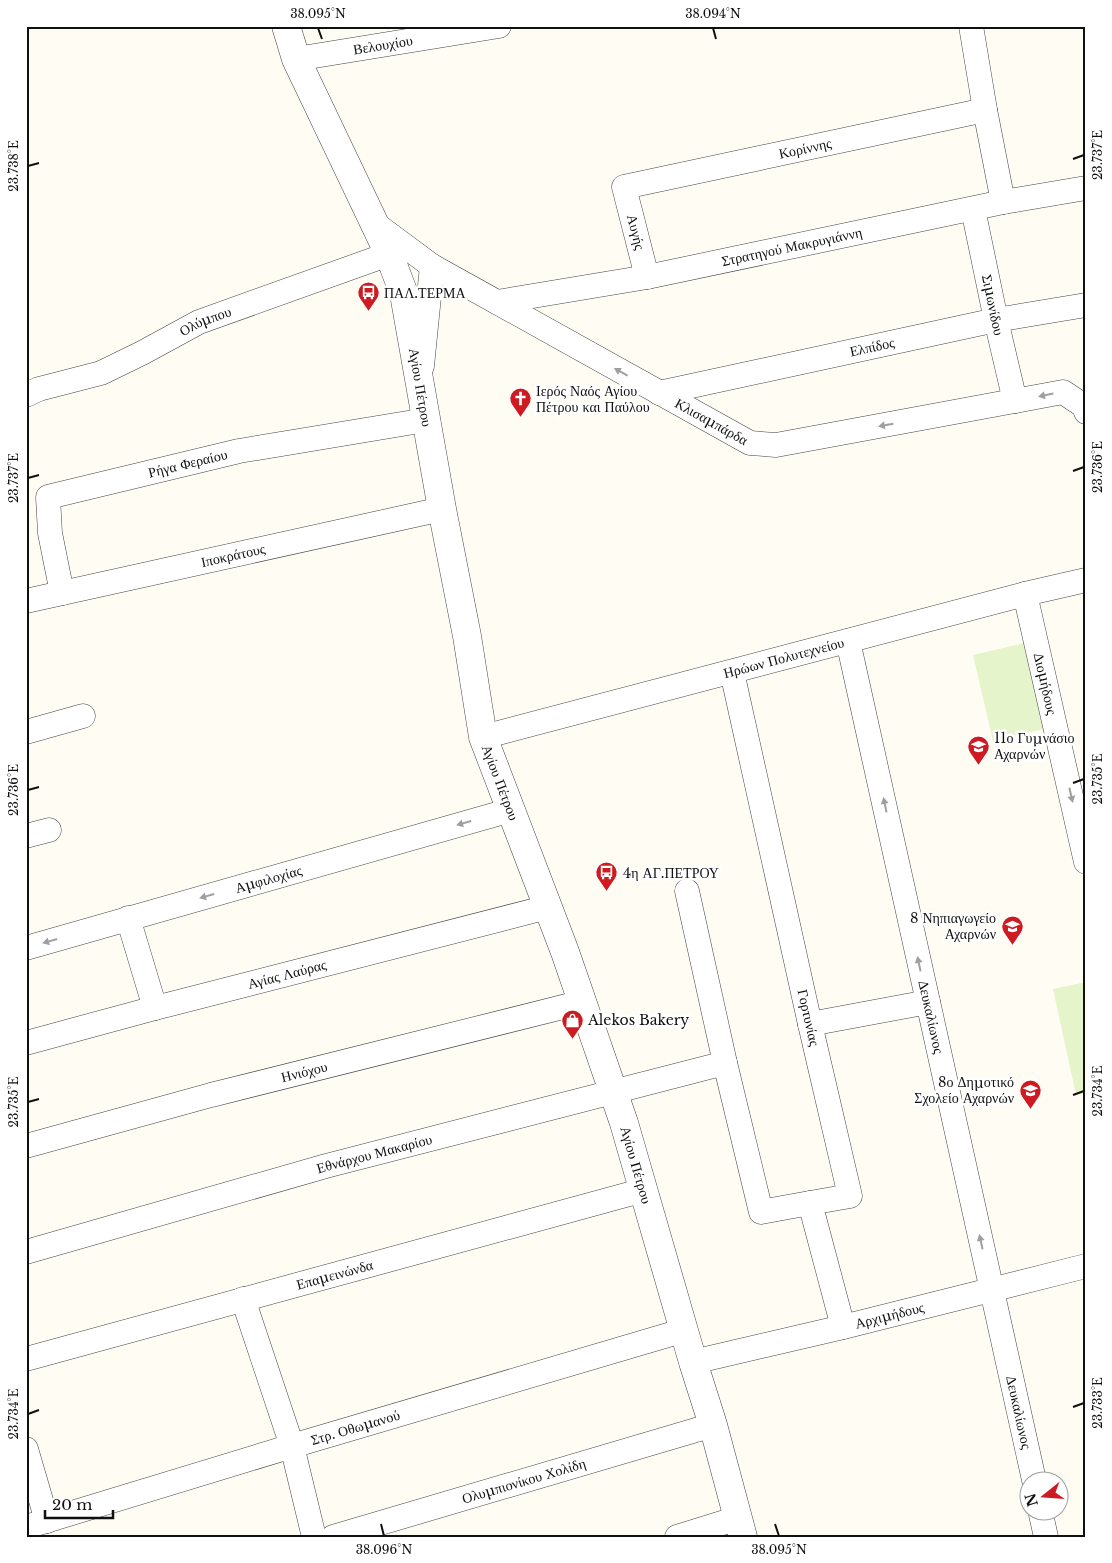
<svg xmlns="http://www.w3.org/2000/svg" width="1112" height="1563" font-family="'Libre Baskerville',serif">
  <rect width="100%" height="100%" fill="#fffdf3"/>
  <path fill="#e5f4cb" d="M1024,643l20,86 -51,12 -20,-86z
    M1086,982v111l-10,2 -23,-106z"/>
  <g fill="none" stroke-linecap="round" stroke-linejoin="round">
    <defs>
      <g id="minor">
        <path d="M971,26l14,84 18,92"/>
        <path id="s1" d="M296,59l203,-33"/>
        <path id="s2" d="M973,209l23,111 19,81"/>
        <path id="s3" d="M374,223l58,43 318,177 26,2 287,-53 21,14 2,6"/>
        <path id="s4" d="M647,277l-23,-90 361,-77"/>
        <path id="s5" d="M497,302l150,-25 356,-75 83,-14"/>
        <path d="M422,366l10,-100"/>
        <path id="s6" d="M659,393l337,-73 90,-15"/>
        <path id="s7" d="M26,395l13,-6 62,-16 41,-20 57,-31 190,-68"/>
        <path id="s8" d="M62,593l-12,-60 -2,-36 191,-46 187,-31 -2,-19"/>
        <path id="s9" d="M1025,594l61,268"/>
        <path id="s10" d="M26,601l416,-92"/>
        <path id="s11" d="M848,641l186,839"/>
        <path id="s12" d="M732,672l78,352 40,172 -40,7 33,124"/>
        <path d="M26,732l57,-16"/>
        <path id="s13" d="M483,737l542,-143 61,-14"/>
        <path d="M26,836l23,-6"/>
        <path d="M687,891l38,172 36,149 49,-9"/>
        <path d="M128,918l27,90"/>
        <path id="s14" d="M26,948l485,-138"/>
        <path d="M810,1024l118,-22"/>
        <path id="s15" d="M26,1043l129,-35 393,-101"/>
        <path id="s16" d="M26,1146l185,-51 372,-93"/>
        <path id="s17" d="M26,1252l300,-86 399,-103"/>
        <path d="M243,1299l49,147 22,91"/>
        <path id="s18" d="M26,1359l618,-169"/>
        <path id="s19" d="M693,1362l150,-35 243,-61"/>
        <path d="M26,1449l21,72"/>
        <path d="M1040,1510l6,27"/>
        <path id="s20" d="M26,1527l266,-81 393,-116"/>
        <path id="s21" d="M333,1537l380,-112"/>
        <path d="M677,1537l61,-19"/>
      </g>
      <g id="tertiary">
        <path id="s22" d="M286,26l10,33 93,195 15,40 38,215 25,127 16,101 82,215 59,171 69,239 20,63 30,112"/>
      </g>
    </defs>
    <use href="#minor" stroke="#434343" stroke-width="25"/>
    <use href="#tertiary" stroke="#434343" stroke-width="29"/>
    <use href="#minor" stroke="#fff" stroke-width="24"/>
    <use href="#tertiary" stroke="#fff" stroke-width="28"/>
  </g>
  <defs><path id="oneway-solid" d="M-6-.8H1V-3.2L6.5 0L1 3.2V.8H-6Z" transform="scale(1.25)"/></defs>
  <g fill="#9f9f9f">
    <use href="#oneway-solid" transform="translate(621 372) rotate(-151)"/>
    <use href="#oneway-solid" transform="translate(1046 395) rotate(168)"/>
    <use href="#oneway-solid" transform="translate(886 425) rotate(170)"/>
    <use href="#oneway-solid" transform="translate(1071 795) rotate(77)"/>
    <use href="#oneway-solid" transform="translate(885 805) rotate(-102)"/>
    <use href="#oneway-solid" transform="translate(464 823) rotate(164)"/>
    <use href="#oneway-solid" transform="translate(207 896) rotate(164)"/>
    <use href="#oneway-solid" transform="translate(50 941) rotate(164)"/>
    <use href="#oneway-solid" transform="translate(919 964) rotate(-102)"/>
    <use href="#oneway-solid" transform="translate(981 1242) rotate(-102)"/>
  </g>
  <path fill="none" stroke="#101010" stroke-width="2" d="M318,28l4,11M713,28l3,11M1073,159l11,-4M28,166l11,-3M1073,471l11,-4M28,478l11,-3M1073,783l11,-4M28,790l11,-3M1073,1095l11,-4M28,1102l11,-3M1073,1407l11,-4M28,1414l11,-4M381,1524l3,12M775,1524l4,12"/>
  <defs>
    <symbol id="bus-pin" viewBox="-11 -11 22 30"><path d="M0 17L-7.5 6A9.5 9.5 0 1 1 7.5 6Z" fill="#cd1b21" stroke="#fff"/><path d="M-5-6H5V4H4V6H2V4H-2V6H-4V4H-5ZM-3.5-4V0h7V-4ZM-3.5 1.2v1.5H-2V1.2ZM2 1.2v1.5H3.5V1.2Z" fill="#fff"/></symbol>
    <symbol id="church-pin" viewBox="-11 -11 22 30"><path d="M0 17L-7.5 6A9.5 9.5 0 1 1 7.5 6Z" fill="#cd1b21" stroke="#fff"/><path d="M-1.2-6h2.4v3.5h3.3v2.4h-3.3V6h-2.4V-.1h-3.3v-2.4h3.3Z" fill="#fff"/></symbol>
    <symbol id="school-pin" viewBox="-11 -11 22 30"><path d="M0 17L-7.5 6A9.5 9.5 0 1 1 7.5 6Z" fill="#cd1b21" stroke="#fff"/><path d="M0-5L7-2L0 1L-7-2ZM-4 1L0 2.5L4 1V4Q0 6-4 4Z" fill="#fff"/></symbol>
    <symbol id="shop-pin" viewBox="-11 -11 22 30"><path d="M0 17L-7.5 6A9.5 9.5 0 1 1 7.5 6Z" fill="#cd1b21" stroke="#fff"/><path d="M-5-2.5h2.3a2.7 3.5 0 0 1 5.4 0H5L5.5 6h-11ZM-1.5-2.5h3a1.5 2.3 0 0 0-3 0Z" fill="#fff"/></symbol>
  </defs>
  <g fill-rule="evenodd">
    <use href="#bus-pin" x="356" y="280" width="25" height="34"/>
    <use href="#church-pin" x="508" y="386" width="25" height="34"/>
    <use href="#school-pin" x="966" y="734" width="25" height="34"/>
    <use href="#bus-pin" x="594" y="860" width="25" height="34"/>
    <use href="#school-pin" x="1000" y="914" width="25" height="34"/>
    <use href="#shop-pin" x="560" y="1008" width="25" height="34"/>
    <use href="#school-pin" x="1018" y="1078" width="25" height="34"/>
  </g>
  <g text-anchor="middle" stroke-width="5" stroke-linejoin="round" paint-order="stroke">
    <g font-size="14" fill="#101010" stroke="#fff">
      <text dy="5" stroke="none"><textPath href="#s1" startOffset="88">Βελουχίου</textPath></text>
      <text dy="5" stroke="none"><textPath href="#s4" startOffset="278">Κορίννης</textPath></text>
      <text transform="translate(636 232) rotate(76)" y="5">Αυγής</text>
      <text dy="5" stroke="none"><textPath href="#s5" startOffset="300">Στρατηγού Μακρυγιάννη</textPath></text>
      <text dy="5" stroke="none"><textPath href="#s2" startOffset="98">Σιμωνίδου</textPath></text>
      <text dy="5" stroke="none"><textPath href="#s7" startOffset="195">Ολύμπου</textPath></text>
      <text dy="5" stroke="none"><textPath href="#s6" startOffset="218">Ελπίδος</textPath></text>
      <text dy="5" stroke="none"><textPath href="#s22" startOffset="388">Αγίου Πέτρου</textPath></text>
      <text dy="5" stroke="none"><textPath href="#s3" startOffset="392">Κλισαμπάρδα</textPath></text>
      <text dy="5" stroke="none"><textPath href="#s8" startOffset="241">Ρήγα Φεραίου</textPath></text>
      <text dy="5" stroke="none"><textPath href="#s10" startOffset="212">Ιποκράτους</textPath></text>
      <text dy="5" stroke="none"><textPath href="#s13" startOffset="311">Ηρώων Πολυτεχνείου</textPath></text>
      <text dy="5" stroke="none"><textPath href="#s9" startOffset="92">Διομήδους</textPath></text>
      <text dy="5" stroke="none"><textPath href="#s22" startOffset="792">Αγίου Πέτρου</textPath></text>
      <text dy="5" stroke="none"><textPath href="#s14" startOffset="252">Αμφιλοχίας</textPath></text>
      <text dy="5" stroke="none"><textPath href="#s15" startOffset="270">Αγίας Λαύρας</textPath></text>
      <text dy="5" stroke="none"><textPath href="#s12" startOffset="354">Γορτυνίας</textPath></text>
      <text dy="5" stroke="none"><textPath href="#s11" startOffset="385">Δευκαλίωνος</textPath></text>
      <text dy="5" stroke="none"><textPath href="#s16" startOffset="288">Ηνιόχου</textPath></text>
      <text dy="5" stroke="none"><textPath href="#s17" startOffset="362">Εθνάρχου Μακαρίου</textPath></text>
      <text dy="5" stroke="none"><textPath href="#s22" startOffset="1198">Αγίου Πέτρου</textPath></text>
      <text dy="5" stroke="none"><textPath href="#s18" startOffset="320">Επαμεινώνδα</textPath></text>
      <text dy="5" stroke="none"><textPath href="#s19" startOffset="202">Αρχιμήδους</textPath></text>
      <text dy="5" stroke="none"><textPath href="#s11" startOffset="790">Δευκαλίωνος</textPath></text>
      <text dy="5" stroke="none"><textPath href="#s20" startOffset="344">Στρ. Οθωμανού</textPath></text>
      <text dy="5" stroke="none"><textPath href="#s21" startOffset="199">Ολυμπιονίκου Χολίδη</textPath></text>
    </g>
    <g font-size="14" fill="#101010" stroke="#fff" text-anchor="start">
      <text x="384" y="298">ΠΑΛ.ΤΕΡΜΑ</text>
      <text x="536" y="396">Ιερός Ναός Αγίου<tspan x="536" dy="16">Πέτρου και Παύλου</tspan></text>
      <text x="994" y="743">11ο Γυμνάσιο<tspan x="994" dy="16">Αχαρνών</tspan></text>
      <text x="623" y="878">4η ΑΓ.ΠΕΤΡΟΥ</text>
      <text x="996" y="923" text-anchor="end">8 Νηπιαγωγείο<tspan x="996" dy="16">Αχαρνών</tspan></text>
      <text x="588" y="1025">Alekos Bakery</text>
      <text x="1014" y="1087" text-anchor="end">8ο Δημοτικό<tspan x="1014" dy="16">Σχολείο Αχαρνών</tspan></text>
    </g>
  </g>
  <rect width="1112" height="1563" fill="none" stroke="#ffffff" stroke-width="55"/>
  <g transform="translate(1044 1496) rotate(253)"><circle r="24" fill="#ffffff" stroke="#9f9f9f"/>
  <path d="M0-4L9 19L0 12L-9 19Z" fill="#cd1b21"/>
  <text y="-8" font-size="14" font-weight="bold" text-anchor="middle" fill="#101010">N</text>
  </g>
  <path d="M45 1510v8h68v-8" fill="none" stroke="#101010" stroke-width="2.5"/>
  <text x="52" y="1510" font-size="15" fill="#101010" stroke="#ffffff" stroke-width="4" paint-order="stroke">20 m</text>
  <rect x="28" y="28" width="1056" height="1508" fill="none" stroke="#101010" stroke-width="2"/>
  <g font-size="12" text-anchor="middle" fill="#101010">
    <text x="318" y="18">38.095°N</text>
    <text x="713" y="18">38.094°N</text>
    <text transform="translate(1098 155) rotate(-90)" y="4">23.737°E</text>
    <text transform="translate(14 166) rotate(-90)" y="4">23.738°E</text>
    <text transform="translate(1098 467) rotate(-90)" y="4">23.736°E</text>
    <text transform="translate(14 478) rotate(-90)" y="4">23.737°E</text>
    <text transform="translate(1098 779) rotate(-90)" y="4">23.735°E</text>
    <text transform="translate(14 790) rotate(-90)" y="4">23.736°E</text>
    <text transform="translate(1098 1091) rotate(-90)" y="4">23.734°E</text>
    <text transform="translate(14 1102) rotate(-90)" y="4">23.735°E</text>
    <text transform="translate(1098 1403) rotate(-90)" y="4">23.733°E</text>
    <text transform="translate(14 1414) rotate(-90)" y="4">23.734°E</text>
    <text x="384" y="1554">38.096°N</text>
    <text x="779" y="1554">38.095°N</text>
  </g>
</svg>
